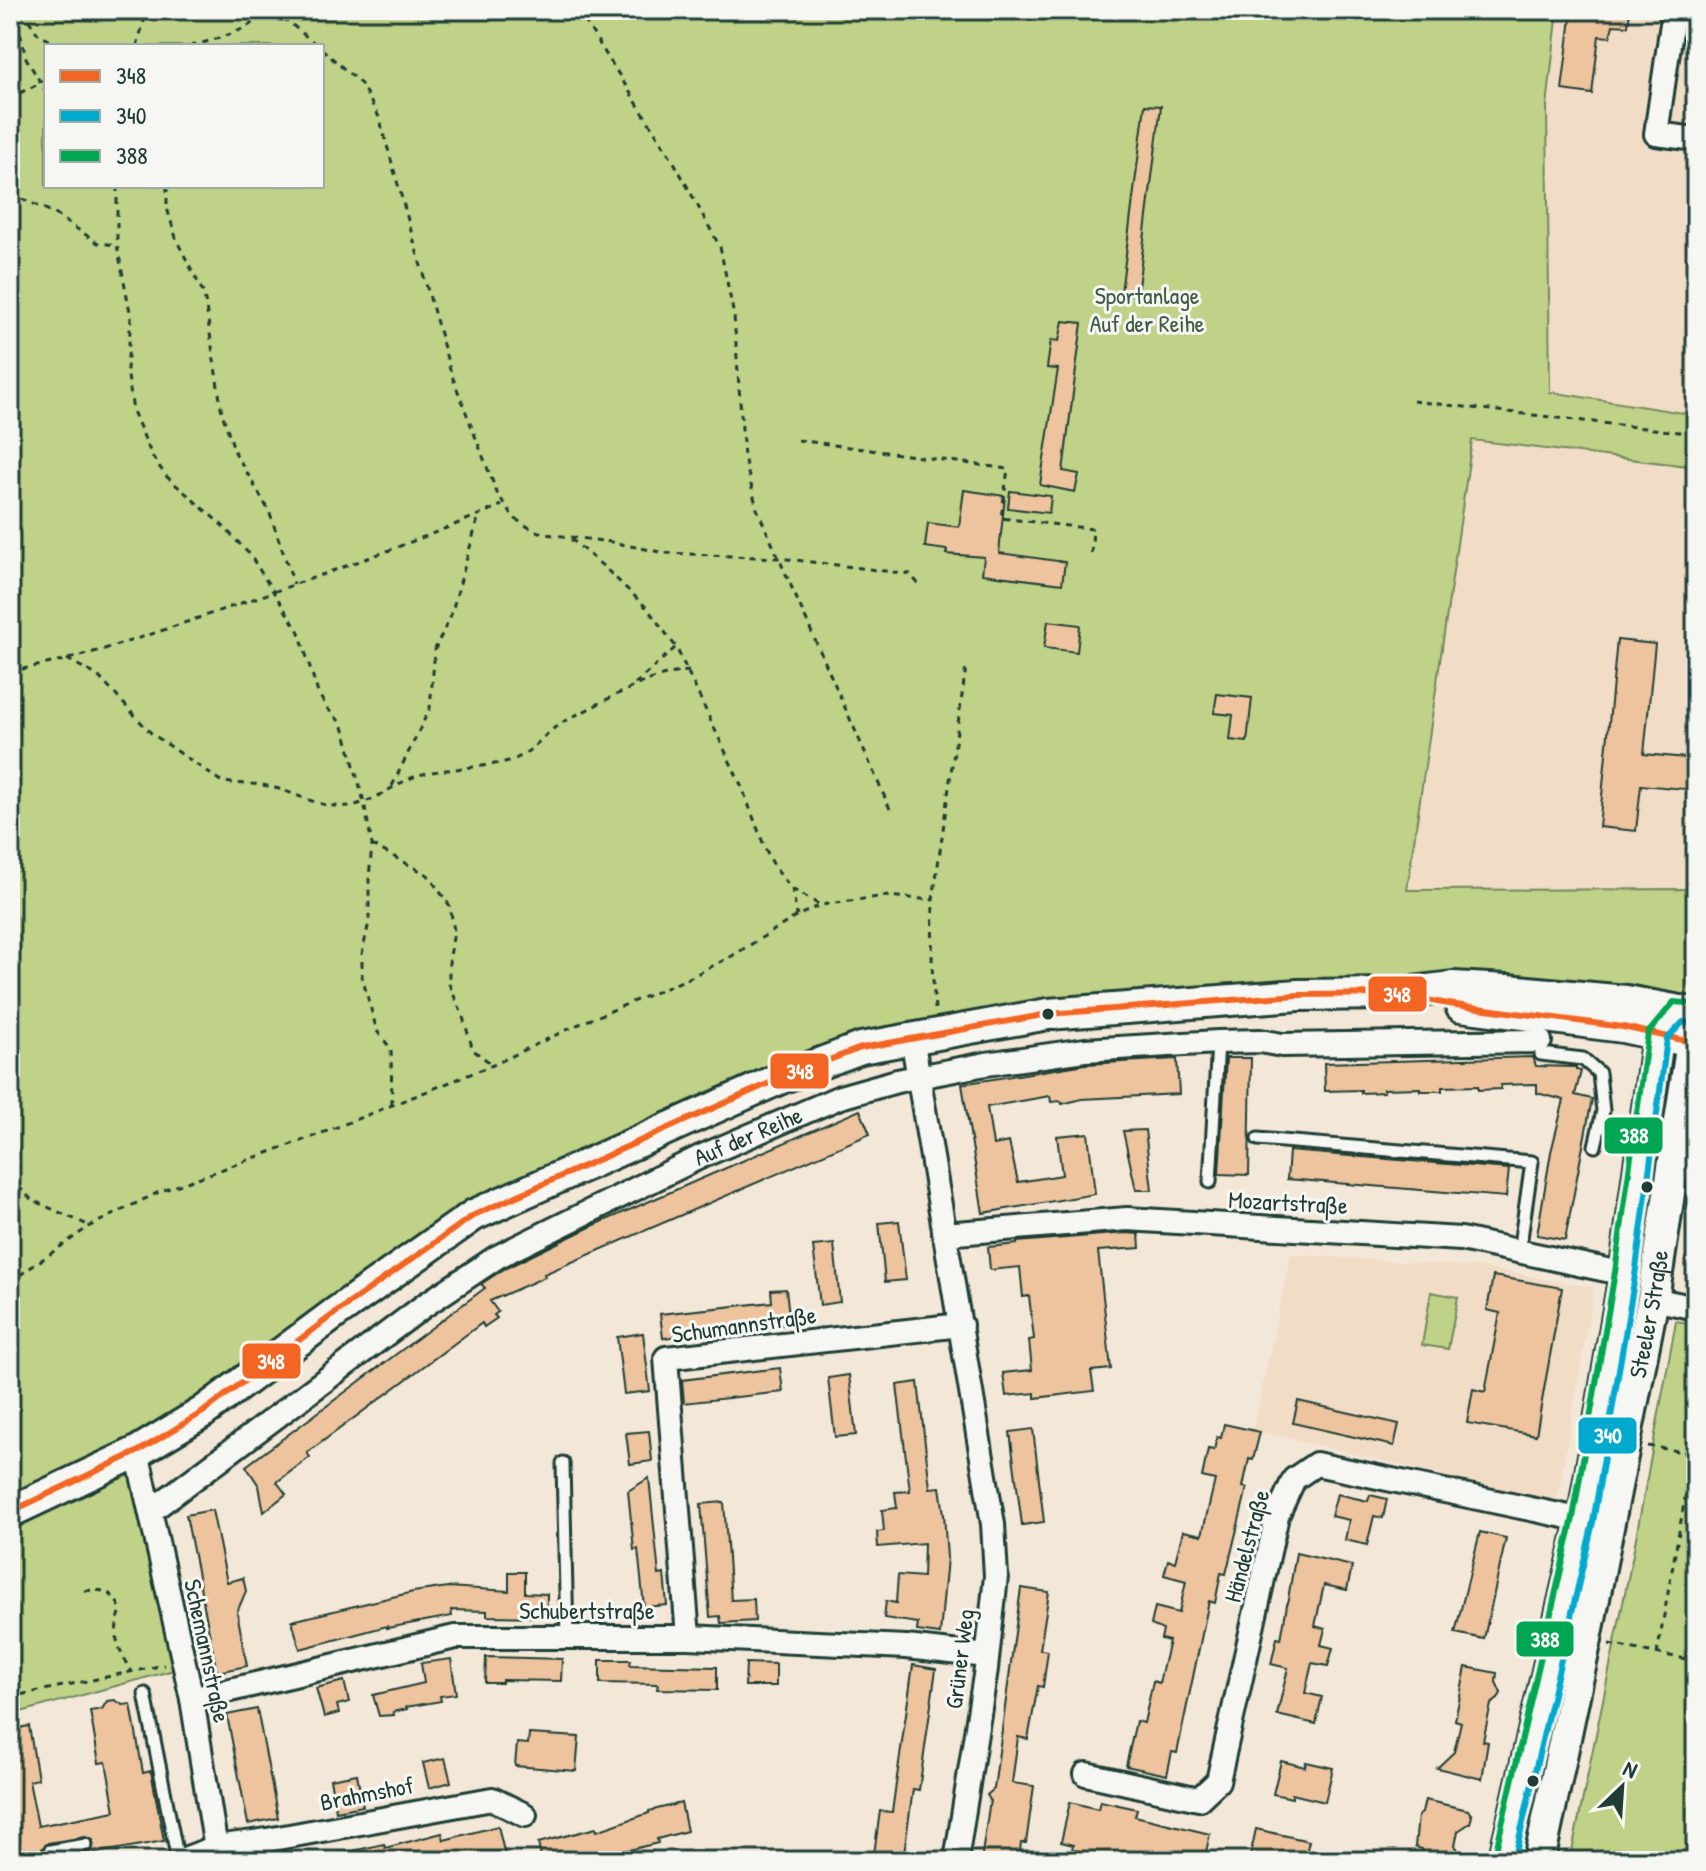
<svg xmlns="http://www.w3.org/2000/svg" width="1706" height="1871" font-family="'Patrick Hand',sans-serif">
  <rect width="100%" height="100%" fill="#f3e7d8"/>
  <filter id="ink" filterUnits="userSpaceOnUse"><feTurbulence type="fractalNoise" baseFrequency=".0125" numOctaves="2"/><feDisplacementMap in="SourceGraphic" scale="16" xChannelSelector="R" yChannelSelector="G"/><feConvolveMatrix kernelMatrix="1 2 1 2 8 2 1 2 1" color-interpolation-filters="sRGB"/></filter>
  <g filter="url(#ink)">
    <path fill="#f1dcc6" d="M1558,10h138v405l-146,-23 -3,-286z
      M1472,440l224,27v422l-289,2z
      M1291,1254l196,14 107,20 -37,214 -304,-72z"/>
    <path fill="#bfd287" stroke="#6f885e" stroke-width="2" fill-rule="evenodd" d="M10,10h1548l-11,96 3,286 146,23v52l-224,-27 -65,450 289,-1v122l-190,-24 -533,34 -426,156 -410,275 48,215 -175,48zM46,46h276v140h-276z
      M1431,1292l27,5 -10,52 -26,-4z
      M1676,1321l20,3v537h-126l63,-307z"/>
    <path fill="#edc49d" stroke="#1f3d34" stroke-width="2" d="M1572,10h58l-2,16 -15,-1 -3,12 -11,-1 -7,58 -30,-4z
      M1145,105l16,1 -24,189 -16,-2z
      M1063,321l19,2 -19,148 16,3 -4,18 -35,-7 18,-116 -11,-1 4,-28 8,1z
      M964,490l41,6 -6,57 66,9 -3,22 -80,-10 2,-17 -38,-3 1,-4 -22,-3 3,-24 31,4z
      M1010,491l41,5 -2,17 -41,-5z
      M1048,621l32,4 -3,27 -33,-4z
      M1617,640l38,4 -11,110 52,5v31l-55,-5 -5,46 -37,-4z
      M1217,694l35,4 -5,44 -17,-2 3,-25 -19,-2z
      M1533,1057l3,9 40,1v3l5,1 -6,24 17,4 -27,141 -28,-5 14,-83 13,-52 -27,-7v-9l-36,1v4l-23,1v-4l-36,1v4h-22v-3l-37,1 1,3 -23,1v-3l-36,1 -1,-28z
      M1226,1058h25l-2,117 -30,-1z
      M1177,1059l2,35 -97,5 -20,5 -1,-3 -10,1 -1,-6 -63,11 6,38 16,-3 9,40 44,-7 -5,-39 31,-3 7,61 -112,19 -21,-129 124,-20z
      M860,1110l10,24 -326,140 1,3 -55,24 8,11 -4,3 3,3 -13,9 -2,-4 -175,130 3,4 -33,25 9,12 -22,18 -5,-26 -13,-20 239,-178 -4,-4 23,-15 86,-42z
      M1145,1130l7,60h-16l-13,-59z
      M1289,1151l220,18 -3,28 -219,-18z
      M899,1221l7,59 -21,2 -6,-59z
      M1127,1233l12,1 1,14 -42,3 13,118 -20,2 3,20 -59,7v-5l-29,3 -3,-23 29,-3 -3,-30 5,-1 -5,-43 -6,1 -3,-30 -30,3 -2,-23 29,-3v-2z
      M834,1244l6,58 -20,3 -7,-59z
      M1493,1276l69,12 -26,147 -69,-12 6,-34 12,3 15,-79 -13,-3z
      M786,1289l4,35 -127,14 -3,-24 112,-12 -1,-12z
      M643,1333l7,58 -26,3 -7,-57z
      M780,1368l3,24 -99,11 -2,-23z
      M849,1375l7,60 -21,2 -7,-59z
      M918,1382l12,106 10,-1 4,27 3,44 -7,76 -23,-3 1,-8 -34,-5 2,-17 10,2 2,-28 25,2 1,-34 -46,4 -1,-15 7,-1 -2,-21 15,-2 -2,-16 15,-1 -13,-106z
      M1298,1401l101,23 -5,22 -101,-23z
      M1224,1424l36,8 -7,28 -4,-1 -6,28 4,1 -21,86 -5,-1 -6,30 -6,-2 -32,152 -5,-1 -5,23 -41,-9 10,-45 8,2 9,-42 6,2 10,-42 -8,-2 2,-9 -12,-5 4,-18 24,6 7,-32 -22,-6 4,-15 7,2 8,-31 19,4 13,-55 -13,-3 6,-28 6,1 3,-13 4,1z
      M1033,1429l11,93 -22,3 -12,-93z
      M649,1431l3,30 -22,3 -4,-31z
      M649,1478l10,97 5,-1 3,31 -23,2 -6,-58 -4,1 -6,-59z
      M1337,1494l31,7 2,-6 17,4 -4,19 -9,-2 -7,29 -22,-5 4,-20 -18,-4z
      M724,1502l7,98 23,-1 1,22 -34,2 -1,-7 -10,1 -9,-113z
      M212,1510l15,72 16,-4 3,13 -9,21 10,54 -30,6 -31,-157z
      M1480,1532l26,6 -22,101 -29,-6z
      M1296,1553l56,13 -5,24 -23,-5 -9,41 10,3 -4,16 12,3 -5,18 -16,-3 -7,30 17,4 -6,27 -39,-9 11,-47 -17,-4 6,-26 4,1z
      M509,1572h16v21l22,1v23l-60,-1v-5l-36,-1 1,6 -65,12v-2l-87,23 -8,-28 121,-29 35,-5 61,4z
      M1021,1588l28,4 -9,58 8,1 -5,36 -5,-1 -10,53 -10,-2 -6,46 22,3 -8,57h-5l-2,18h-38l9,-61 -3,-5 7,-6z
      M486,1657l76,2 -1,22 -59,-1v3h-17z
      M451,1659l5,35 -16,2 1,5 -35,6 1,2 -14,3 1,3 -15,1 -6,-21 51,-12 -3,-20z
      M600,1660h31l-1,5 87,2v23l-60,-1 1,-5 -58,-1z
      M746,1663l30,1v22h-31z
      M913,1665l23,4 -17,121 -6,-1 -10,72h-30l7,-50 12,1z
      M1466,1667l31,6 -1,9 5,11 -3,6 -7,5 -8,37 5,1 -6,37 -45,-11 17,-16 7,-30 -6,-2z
      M344,1681l5,21 -12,3 2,8 -15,4 -8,-29z
      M115,1700l8,5 8,-1 12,69 8,-2 13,70 -68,12 2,8h-40v-3l34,-7 1,-11 -8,-3 -37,6 -6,6 -1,12h-15l-2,-10 -6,1 -8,-39v-83l19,-4 9,53 -9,2 9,45 77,-15 -9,-49 -7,1 -9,-52 12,-2 5,-8z
      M257,1709l21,109 -30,6 -21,-109z
      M529,1734l50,3 -3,34 -61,-5 2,-23 11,1z
      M445,1758l6,24 -22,6 -6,-25z
      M1281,1761l24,6 1,-5 27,6 -8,34 -33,-8v4l-19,-4z
      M357,1774l6,32 -27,5 -6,-32z
      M1425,1800l43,10 4,6 -2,7 -12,8 -3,14 8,13 -39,-5 -2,-4 -7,-2 3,-31 4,-3z
      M1100,1801l37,8 -2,7 75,18 -6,27h-85l-47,-11 1,-5 -12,-3 9,-40 28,7z
      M681,1803l6,28 -30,8 1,4 -29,7 -45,7 9,4h-51l-4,-18 58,-15 1,3 52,-18v-2z
      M498,1826l7,30 -19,5h-150l-1,-6 49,-11 1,4 57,-15 2,7z
      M1256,1829l53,12 -5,20h-55z"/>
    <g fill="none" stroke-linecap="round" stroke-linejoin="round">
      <defs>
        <path id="lane" d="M1540,1041l1,13 42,5 16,14 4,38 -8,35
          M1258,1139l274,23 -13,90
          M1210,1182l8,-140
          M563,1463l4,174
          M145,1694l33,167
          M49,1861l1,-10 36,-6"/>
        <g id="street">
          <path d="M1674,10l-18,124 40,5"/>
          <path d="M912,1037l81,487 3,52 -10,93 -30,192"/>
          <path d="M944,1234l183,-15 334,20 164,35"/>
          <path d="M1653,1299l43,9"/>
          <path d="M137,1452l55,247 26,162"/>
          <path id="s1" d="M151,1511l274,-206 72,-48 203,-100 140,-60 57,-16 89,-17 99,-14 133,-8 42,-1 22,4 258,-4"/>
          <path d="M688,1637l-22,-279 295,-33"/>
          <path d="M192,1699l263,-62h233l218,10 81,9"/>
          <path d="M1086,1774l113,25 19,-18 59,-265 17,-37 22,-15 267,56"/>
          <path d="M179,1861l37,-14 51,-7 225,-41 33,16"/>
        </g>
        <g id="secondary">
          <path d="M1461,1006l162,21 55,12"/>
          <path d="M10,1512l127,-60 66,-40 131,-98 140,-99 307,-137 80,-30 187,-34 250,-19 98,-1 57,-7 54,3 119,11 70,13"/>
          <path d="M1504,1861l79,-341 42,-246 33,-239 21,-24"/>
          <path id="s2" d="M1539,1861l47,-222 67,-340 39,-257 -13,-31"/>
        </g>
      </defs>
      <use href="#lane" stroke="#1f3d34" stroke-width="17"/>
      <use href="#street" stroke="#1f3d34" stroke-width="28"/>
      <use href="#secondary" stroke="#1f3d34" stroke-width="36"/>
      <path stroke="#1f3d34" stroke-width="3" stroke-dasharray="6 6" stroke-linecap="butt" d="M15,10l11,48 20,34
        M22,10l16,24 22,12
        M274,10l44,36
        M578,10l96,152 46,85 14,69 10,141 13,52 133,300
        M137,46l10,-36
        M191,46c26,-7 59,-15 77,-36
        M322,49l39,35 18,33 72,256 46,120 17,25 19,12 13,4 65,8 54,11 114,5 131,16 11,13
        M10,100c11,-11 26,-11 36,-23
        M117,186v59l14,72 -4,52 6,42 19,45 14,20 58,51 26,28 49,77 19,61 9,15 15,16 4,12 18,66 8,43 -3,33v44l-7,32v23l15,54 14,18 1,56
        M167,186v22l10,33 27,53 18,119 13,39 34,59 25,73
        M10,198h10l32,14 46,31 19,2
        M1413,401l283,33
        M798,440l210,29 -7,49 92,11 -2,28
        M571,539l33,28 43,41 29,39 65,138 24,63 10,20 17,21 5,27
        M67,659l31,17 53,57 68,47c15,6 32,2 48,6 30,6 56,26 88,19 26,-6 44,-26 72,-32 24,-5 71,-6 90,-15 17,-8 28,-25 43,-34 12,-8 26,-13 38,-20 30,-15 57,-30 91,-33
        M10,671c76,-12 150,-40 223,-65 91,-32 181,-63 269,-101
        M635,684l41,-37
        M392,786l38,-78 5,-59 16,-34 28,-100
        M372,845l56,30 22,31 4,25 -5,32v21l13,30 11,36 20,15
        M792,889l28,16
        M935,1009l-3,-44 1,-65 33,-233
        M10,1178l22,22 58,26
        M10,1282l80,-56 69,-34 158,-57 176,-70 84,-40 110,-46 45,-23 65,-40 24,-11 64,-9 48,4
        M1648,1446l48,8
        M85,1591c19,-3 28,1 36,19 -10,28 -3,37 11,62
        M1609,1644l87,17
        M1657,1654l39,-217
        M10,1697l154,-32"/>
      <use href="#lane" stroke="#f6f6f2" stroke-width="11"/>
      <use href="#street" stroke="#f6f6f2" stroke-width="22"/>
      <use href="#secondary" stroke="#f6f6f2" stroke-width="30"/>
      <defs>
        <path id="bus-1" d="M10,1512l127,-60 66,-40 131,-98 140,-99 307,-137 80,-30 187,-34 250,-19 98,-1 52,10 175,23 73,16"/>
        <path id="bus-2" d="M1514,1861l79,-339 42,-246 32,-237 16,-17 11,2"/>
        <path id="bus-3" d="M1494,1859l79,-341 42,-246 33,-239 26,-31 22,2"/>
      </defs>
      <use href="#bus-1" stroke="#f6f6f2" stroke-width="12"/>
      <use href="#bus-2" stroke="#f6f6f2" stroke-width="12"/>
      <use href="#bus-3" stroke="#f6f6f2" stroke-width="12"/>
      <use href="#bus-1" stroke="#f26522" stroke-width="6"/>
      <use href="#bus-2" stroke="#00a9ce" stroke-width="6"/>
      <use href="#bus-3" stroke="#00a651" stroke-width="6"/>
    </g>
  </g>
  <g fill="#1f3d34" stroke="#f6f6f2" stroke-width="3">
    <circle cx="1048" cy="1014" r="7"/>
    <circle cx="1647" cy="1187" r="7"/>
    <circle cx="1533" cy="1781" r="7"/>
  </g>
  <g text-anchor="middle" stroke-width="6" stroke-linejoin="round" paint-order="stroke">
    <g font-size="24" fill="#3f5b45" stroke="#f6f6f2">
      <text x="1147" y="304">Sportanlage<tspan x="1147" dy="28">Auf der Reihe</tspan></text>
    </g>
    <g font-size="24" fill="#1f3d34" stroke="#f6f6f2">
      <text dy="8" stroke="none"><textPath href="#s1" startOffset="708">Auf der Reihe</textPath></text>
      <text transform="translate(1288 1203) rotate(3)" y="8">Mozartstraße</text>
      <text dy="8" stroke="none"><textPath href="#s2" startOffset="558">Steeler Straße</textPath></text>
      <text transform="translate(744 1325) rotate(-8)" y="8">Schumannstraße</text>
      <text transform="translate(1247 1546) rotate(-75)" y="8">Händelstraße</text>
      <text x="587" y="1619">Schubertstraße</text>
      <text transform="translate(207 1651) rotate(78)" y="8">Schemannstraße</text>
      <text transform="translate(960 1659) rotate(-83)" y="8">Grüner Weg</text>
      <text transform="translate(367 1794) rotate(-11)" y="8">Brahmshof</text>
    </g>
  </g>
  <g stroke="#f6f6f2" stroke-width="3">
    <rect x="1367" y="975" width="61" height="38" rx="8" fill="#f26522"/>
    <rect x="769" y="1052" width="61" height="38" rx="8" fill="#f26522"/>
    <rect x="1603" y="1116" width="61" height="39" rx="8" fill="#00a651"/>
    <rect x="241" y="1342" width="61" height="38" rx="8" fill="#f26522"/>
    <rect x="1577" y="1416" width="61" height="39" rx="8" fill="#00a9ce"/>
    <rect x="1515" y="1620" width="60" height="38" rx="8" fill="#00a651"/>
  </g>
  <g font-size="22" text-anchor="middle" font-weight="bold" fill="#fff">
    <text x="1397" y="1002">348</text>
    <text x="800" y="1079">348</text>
    <text x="1634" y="1143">388</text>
    <text x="271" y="1369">348</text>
    <text x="1608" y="1443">340</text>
    <text x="1545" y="1647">388</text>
  </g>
  <rect width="1706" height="1871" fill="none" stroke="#f6f6f2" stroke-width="40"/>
  <rect x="20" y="20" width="1666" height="1831" fill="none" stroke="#1f3d34" stroke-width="3" filter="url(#ink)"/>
  <rect x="44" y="44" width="280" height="144" fill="#f6f6f2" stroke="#a0aca6" stroke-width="2"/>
  <rect x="60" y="70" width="40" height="12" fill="#f26522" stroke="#a0aca6" stroke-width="2"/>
  <text x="116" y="84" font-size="24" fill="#1f3d34">348</text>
  <rect x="60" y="110" width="40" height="12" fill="#00a9ce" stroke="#a0aca6" stroke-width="2"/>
  <text x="116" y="124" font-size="24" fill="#1f3d34">340</text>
  <rect x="60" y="150" width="40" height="12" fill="#00a651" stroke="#a0aca6" stroke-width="2"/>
  <text x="116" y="164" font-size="24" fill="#1f3d34">388</text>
  <g transform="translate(1622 1787) rotate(25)" stroke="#f6f6f2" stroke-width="6" paint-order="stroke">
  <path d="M0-6L14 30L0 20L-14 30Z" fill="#1f3d34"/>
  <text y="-12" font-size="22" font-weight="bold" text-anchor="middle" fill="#1f3d34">N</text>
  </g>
</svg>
